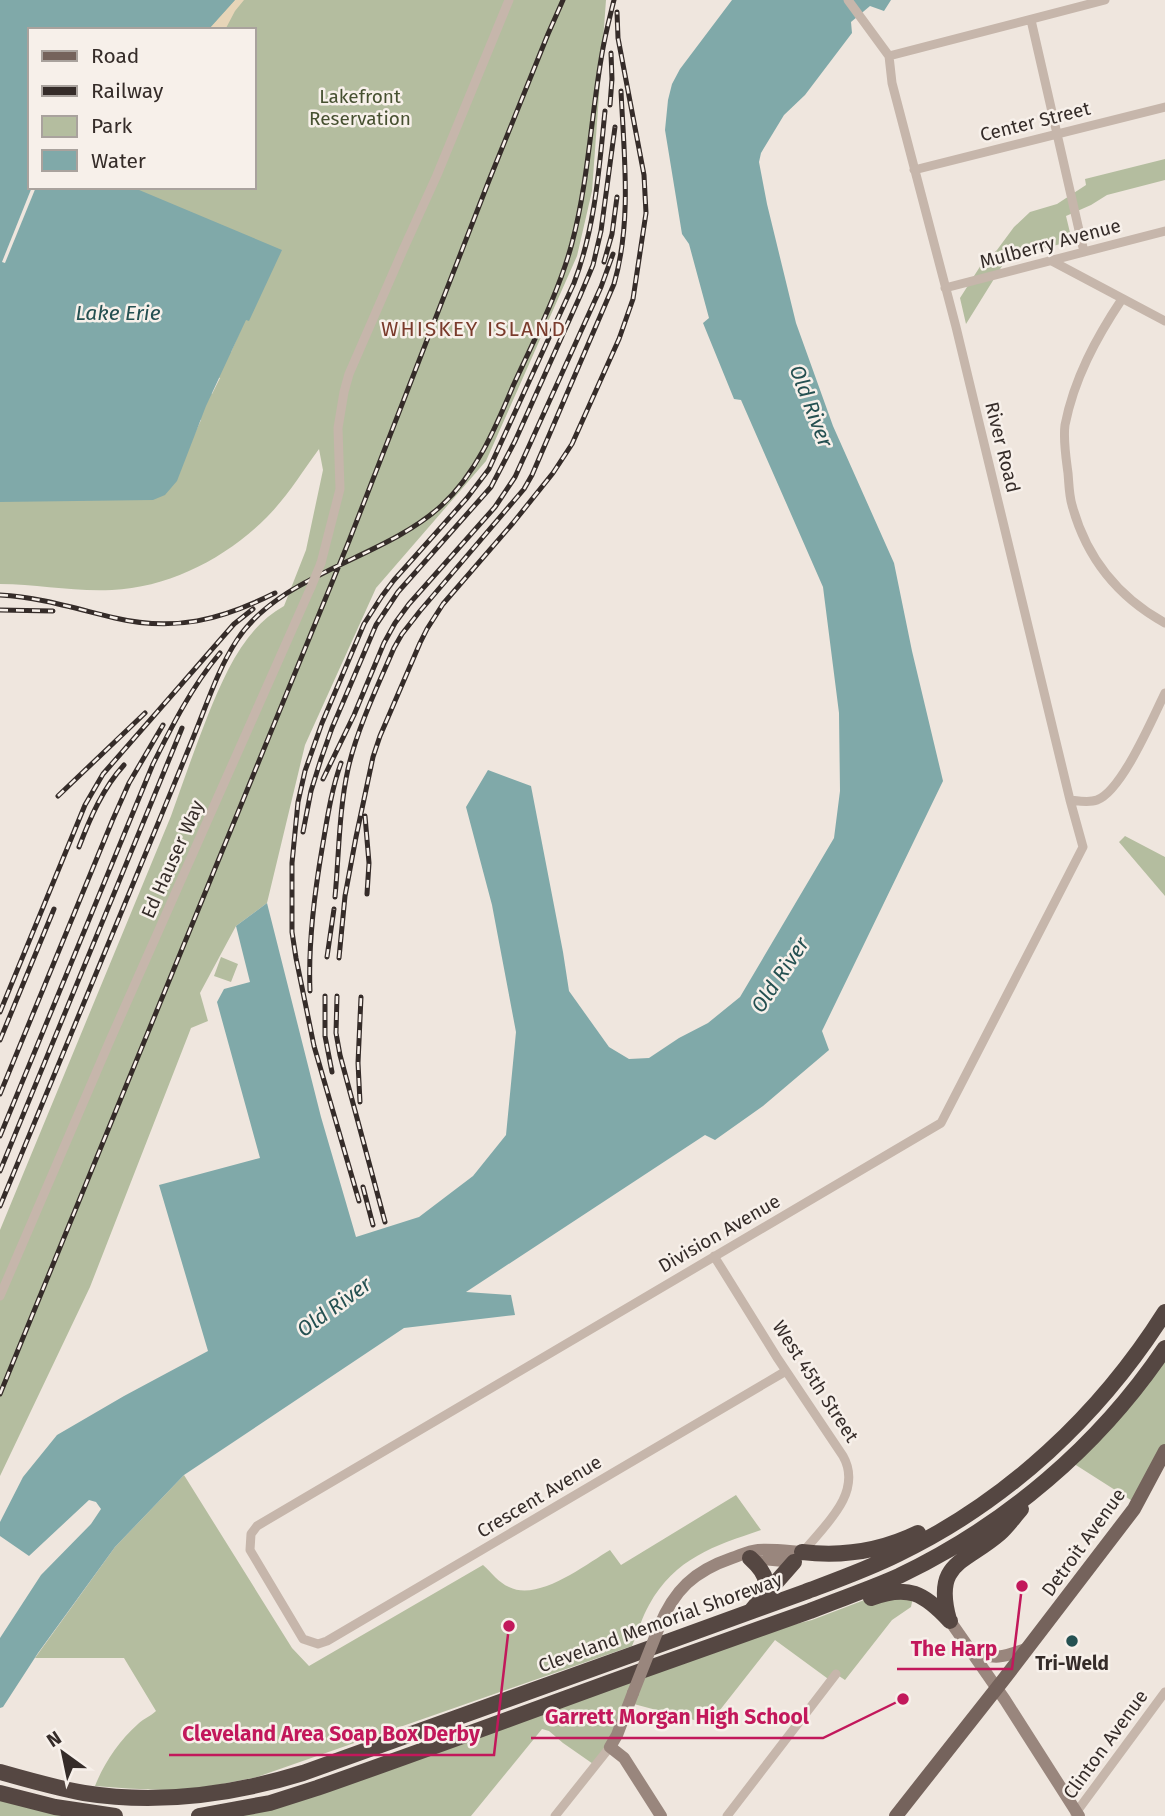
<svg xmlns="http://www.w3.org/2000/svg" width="1165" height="1816" font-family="'Fira Sans',sans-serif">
  <rect width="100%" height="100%" fill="#efe6de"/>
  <path fill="#b4bd9f" d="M90,0h516l-14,191 -15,65 -91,205 -110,127 -71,157 -38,158 -31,23 -36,67 8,28 -17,7 -101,259 -90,189v-246l171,-414c12,-34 24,-68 37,-101 17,-41 36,-87 76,-109l22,-56 17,-80 -4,-21c-17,23 -32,48 -52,68 -41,41 -97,70 -155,73 -38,2 -75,-6 -112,-6v-82l194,-67 7,-15 -186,-75 10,-26 187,75 8,-16 -186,-74 10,-26 187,74 14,-32 -163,-133h172v-157h-177z
    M1165,159v21l-58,15 -16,10 -25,11 6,25 -65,17 -41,66 -6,-26 21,-33 16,-15 17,-23 16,-15 27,-8 29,-19 -1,-6z
    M1125,836l40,21v39l-46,-54z
    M221,957l17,7 -7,18 -17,-6z
    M1165,1348v103l-28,53 -69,-44z
    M184,1475l108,173 17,18 174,-101c8,7 16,18 26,22 29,15 76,-22 101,-37l11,15 115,-70 25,35c-47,16 -86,28 -112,75 -7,12 -11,27 -17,41l-375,131c-25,5 -50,11 -75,12 -29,2 -58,-1 -87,-3 9,-23 24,-45 43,-62 5,-5 13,-8 18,-13l-32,-53h-89l80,-111z
    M914,1592l-3,15 -19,13 -47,60 -9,-6 -5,7 -56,-41 -66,84 -79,-21 -34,63 -33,-23 -14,-12 -7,-2 -71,87h-272l41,-6 491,-170 81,-20 68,-26z
    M0,1793l115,23h-115z"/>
  <path fill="#e7d5b8" d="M235,0h9l-9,11 -10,19h-17z"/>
  <path fill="#80a9a9" d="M0,0h235l-27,30h-178v157h102l150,63 -33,71 -3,-1 -40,86 -29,75 -12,14 -12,5 -153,2z
    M732,0h159l-7,11 -14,-5 -19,16 1,11 -47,62 -21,20 -23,38 -2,9 8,42 29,119 37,103 61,137 18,88 31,130 -121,250 7,19 -66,56 -48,34 -10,-5 -239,157 45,3 4,20 -111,13 -220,147 -69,72 -77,106 -35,54 -3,1v-70l41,-63 50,-51 10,-15 -5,-7 -7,-2 -60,56 -29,-20v-14l23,-45 34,-42 67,-39 84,-45 -49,-166 101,-27 -43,-156 7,-13 26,-7 -14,-56 31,-23 54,214 35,120 63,-20 54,-41 33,-41 10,-103 -24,-127 -26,-98 22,-37 43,16 32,166 6,39 40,56 20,12 20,-1 30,-20 29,-15 32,-26 94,-159 6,-47 -1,-78 -16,-126 -82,-187 -7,-1 -31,-76 6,-5 -20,-74 -7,-10 -17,-104 3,-30 4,-16 8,-15z"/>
  <path fill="#efe6de" d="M32,187h4l-31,76 -3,-1z"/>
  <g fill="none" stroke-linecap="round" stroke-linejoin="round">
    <path stroke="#c6b6ab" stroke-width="9" d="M1031,20l53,232
      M889,56l216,-56
      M914,170l251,-63
      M1050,260l115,61
      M945,288l220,-57
      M1122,299c-26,39 -48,80 -57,126 -2,15 1,33 3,48 1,11 1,22 4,32 14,52 46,92 93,118
      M321,563l19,-74 -2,-61 6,-36 5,-18 54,-124 34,-75 72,-175
      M1070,800c9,1 19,3 27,0 25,-9 56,-83 68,-107
      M714,1256l64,103 65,97c21,37 -20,71 -41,97
      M0,1296l111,-258 200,-451
      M786,1371l-459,270 -9,3 -15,-5 -53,-89 1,-16 6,-8 684,-403 142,-276 -13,-47 -114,-473 -64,-244 -3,-27 -41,-56
      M1075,1814l90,-122
      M555,1816l55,-69
      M727,1816l109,-142"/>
    <path stroke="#99867d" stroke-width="12" d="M752,1558l42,4
      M950,1621l55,79 74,116
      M659,1627c15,-37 35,-56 73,-69 9,-3 16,-7 26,-8 15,-1 30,1 44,2
      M970,1650c25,11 34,7 58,-2
      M633,1693l-16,42 -7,12 14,11 37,58"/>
    <path stroke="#75635c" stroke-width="14" d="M896,1816l108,-137 130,-170 31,-58"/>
    <path stroke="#554742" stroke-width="16" d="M802,1552c41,5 79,-1 116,-19
      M750,1558c22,20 20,31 1,53
      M765,1595l29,-33
      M871,1598c37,-14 53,-5 79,23
      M949,1620c-16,-58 15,-56 50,-86 8,-7 15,-17 22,-25
      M0,1772c28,8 56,16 84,21 75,12 147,2 219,-20 118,-43 236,-85 353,-127 50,-18 100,-36 149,-54 32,-12 63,-23 93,-38 110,-53 202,-139 267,-242
      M0,1793l55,14 60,9
      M199,1816l71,-13 47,-15c109,-38 216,-78 324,-117 56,-20 113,-40 169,-60 30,-12 60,-22 89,-35 107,-51 200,-130 266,-228"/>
    <defs>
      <path id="rail" d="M610,105l2,-26 -1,-26
        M604,262l8,-28 5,-37
        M0,595c39,2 77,14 115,23 60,14 106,2 160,-25
        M0,610l53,1
        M323,779l31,-64 30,-72 11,-20 14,-19 86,-97 20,-30 86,-190 12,-33
        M58,796l87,-83
        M365,816l4,47 -2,31
        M303,832l8,-41 10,-32 11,-31 44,-103 22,-33 93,-105 24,-46 65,-145 13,-31 8,-34 14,-104
        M79,847c11,-29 24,-59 45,-82
        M335,897c4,-43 4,-87 13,-128 9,-40 30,-84 46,-121l8,-14 18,-23 104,-122 8,-14 82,-191c18,-62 10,-129 7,-193
        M327,957l7,-48
        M339,958l6,-62 11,-59 17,-80 7,-21 40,-93 7,-14 16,-25 70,-81 40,-50 19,-29 47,-105 14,-40 13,-86 -2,-38 -26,-137 -1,-26
        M310,991c-2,-48 4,-95 12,-142 5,-29 9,-58 19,-86
        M325,996v40l7,36
        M337,996l-1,37 4,22 45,167
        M0,1012l85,-207 18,-31 131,-150 19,-15
        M0,1040l54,-131
        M0,1094l113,-275 16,-36 34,-58
        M360,1102l-2,-39 3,-66
        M0,1136l153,-372c19,-38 39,-78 67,-111
        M0,1171l182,-443
        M363,1187l10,38
        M359,1201l-45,-155 -18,-88 -4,-26v-69l6,-61 7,-31 17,-48 42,-99 18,-28 12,-16 73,-82 22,-29 85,-186c21,-55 25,-113 31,-172
        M0,1206c53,-128 106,-256 159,-385 13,-32 27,-65 40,-98 11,-28 21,-57 38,-83 44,-67 146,-81 204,-134 35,-32 54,-77 72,-120 21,-46 46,-94 59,-143 17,-64 19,-130 31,-195 3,-16 7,-32 11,-48
        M0,1394l349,-853 139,-358 60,-149 15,-34"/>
    </defs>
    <use href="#rail" stroke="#352c29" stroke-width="5"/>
    <use href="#rail" stroke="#f7f0ea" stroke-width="2.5" stroke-dasharray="8" stroke-linecap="butt"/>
    <path stroke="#c6b6ab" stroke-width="9" d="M311,587l10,-24"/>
    <path stroke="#99867d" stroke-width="12" d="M633,1693l26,-66"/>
  </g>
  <circle fill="#245051" stroke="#f7f0ea" stroke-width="2.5" cx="1072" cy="1641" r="7"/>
  <g text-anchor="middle" stroke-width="5" stroke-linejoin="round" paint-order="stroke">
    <g font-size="19" fill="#465030" stroke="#f7f0ea">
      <text x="360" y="103">Lakefront<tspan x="360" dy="22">Reservation</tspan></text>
    </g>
    <g font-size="19" fill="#352c29" stroke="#f7f0ea">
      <text transform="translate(1035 121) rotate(-14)" y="7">Center Street</text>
      <text transform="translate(1050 243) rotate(-15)" y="7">Mulberry Avenue</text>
      <text transform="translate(1003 447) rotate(76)" y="7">River Road</text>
      <text transform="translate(172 859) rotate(-66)" y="7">Ed Hauser Way</text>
      <text transform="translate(719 1233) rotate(-30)" y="7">Division Avenue</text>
      <text transform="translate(816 1381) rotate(57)" y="7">West 45th Street</text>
      <text transform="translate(539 1496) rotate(-31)" y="7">Crescent Avenue</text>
      <text transform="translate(1083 1542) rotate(-54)" y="7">Detroit Avenue</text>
      <text transform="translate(660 1622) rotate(-20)" y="7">Cleveland Memorial Shoreway</text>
      <text transform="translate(1105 1744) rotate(-54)" y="7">Clinton Avenue</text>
    </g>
    <g font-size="19" font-weight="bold" fill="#352c29" stroke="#f7f0ea">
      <text x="1072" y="1670">Tri-Weld</text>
    </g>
    <g font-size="21" font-style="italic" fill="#245051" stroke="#f7f0ea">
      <text x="118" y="320">Lake Erie</text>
      <text transform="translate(811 406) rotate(69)" y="7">Old River</text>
      <text transform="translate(780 975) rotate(-56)" y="7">Old River</text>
      <text transform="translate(334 1307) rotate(-36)" y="7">Old River</text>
    </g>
    <g font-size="21" letter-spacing="2" fill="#7a3b2c" stroke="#f7f0ea">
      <text x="474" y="336">WHISKEY ISLAND</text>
    </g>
  </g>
  <path fill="none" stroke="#c2185b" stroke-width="2.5" d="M1022 1586L1012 1669H897M903 1699L823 1738H531M509 1626L494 1755H169"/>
  <g fill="#c2185b" stroke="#f7f0ea" stroke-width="2.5">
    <circle cx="1022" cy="1586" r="7"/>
    <circle cx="903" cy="1699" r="7"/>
    <circle cx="509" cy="1626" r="7"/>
  </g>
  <g font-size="21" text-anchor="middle" font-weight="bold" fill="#c2185b" stroke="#f7f0ea" stroke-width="5" stroke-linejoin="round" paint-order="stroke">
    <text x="954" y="1656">The Harp</text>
    <text x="677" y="1724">Garrett Morgan High School</text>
    <text x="331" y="1741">Cleveland Area Soap Box Derby</text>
  </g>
  <rect x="28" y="28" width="228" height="161" fill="#f7f0ea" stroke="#a9a29d" stroke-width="2"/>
  <rect x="42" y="51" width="35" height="10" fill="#75635c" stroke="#a9a29d" stroke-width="2"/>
  <text x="91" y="63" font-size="21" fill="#352c29">Road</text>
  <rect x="42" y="86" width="35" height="10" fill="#352c29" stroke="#a9a29d" stroke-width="2"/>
  <text x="91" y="98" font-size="21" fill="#352c29">Railway</text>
  <rect x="42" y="116" width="35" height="21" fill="#b4bd9f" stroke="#a9a29d" stroke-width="2"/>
  <text x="91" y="133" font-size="21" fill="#352c29">Park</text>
  <rect x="42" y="150" width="35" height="21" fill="#80a9a9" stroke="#a9a29d" stroke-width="2"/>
  <text x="91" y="168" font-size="21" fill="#352c29">Water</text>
  <g transform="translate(63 1753) rotate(327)" stroke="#f7f0ea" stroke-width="5" paint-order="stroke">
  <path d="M0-5L12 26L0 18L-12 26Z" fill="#352c29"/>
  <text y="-10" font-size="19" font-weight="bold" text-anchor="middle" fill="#352c29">N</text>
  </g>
</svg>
